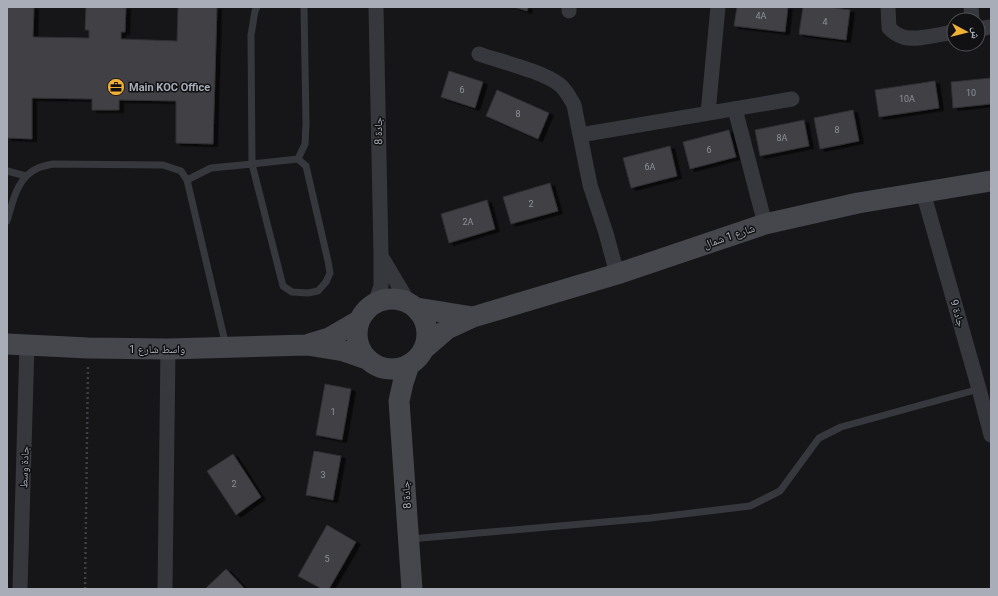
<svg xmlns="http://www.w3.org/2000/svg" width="998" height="596" font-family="Roboto,'Noto Naskh Arabic',sans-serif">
  <defs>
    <filter id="shadow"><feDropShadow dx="4.5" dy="2.5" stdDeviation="0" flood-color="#0009"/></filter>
  </defs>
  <rect width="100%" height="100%" fill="#161618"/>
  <path fill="#404145" stroke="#303034" filter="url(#shadow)" d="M7,7h27l-1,30 56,1v-8h-4l1,-23h40l-1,25h-4v7l56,2 1,-34h39l-4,137 -37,-1v-42l-57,-1v10h-27v-11l-60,-1v41l-25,-1z
    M514,7h14l-1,4z
    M737,7h51l-3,25 -51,-6z
    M803,7h26l21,3 -4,30 -47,-6z
    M449,71l34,11 -8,26 -34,-11z
    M991,78v26l-38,4 -2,-26z
    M935,81l4,27 -60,9 -4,-27z
    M497,90l52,23 -11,26 -52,-23z
    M853,110l6,31 -39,8 -6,-31z
    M804,120l5,26 -49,10 -5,-26z
    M729,130l7,27 -46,12 -7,-27z
    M670,146l7,30 -46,12 -8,-30z
    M550,183l8,28 -47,13 -8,-27z
    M487,200l8,29 -46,14 -8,-29z
    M325,384l26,5 -9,51 -26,-5z
    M314,451l27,5 -8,44 -27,-5z
    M233,454l28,43 -25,18 -29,-44z
    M327,525l29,17 -27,47h-7l-24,-13z
    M226,569l19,20h-40z"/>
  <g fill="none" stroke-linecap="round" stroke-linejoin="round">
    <path stroke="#3d3f44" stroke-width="2.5" stroke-dasharray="2 3" stroke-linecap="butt" d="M85,589l3,-223"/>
    <path stroke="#37383d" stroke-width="7" d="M298,159l7,-15 1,-20 -2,-117
      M7,171l19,5
      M187,180l24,-12 41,-4 31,122 9,6 16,1 10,-2 8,-9 4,-9 -2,-12 -22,-95 -8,-7 -46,5 -1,-129 4,-24 2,-4
      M7,221c6,-20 10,-44 31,-53 5,-2 10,-3 15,-4l110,1 18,6 6,9 39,166
      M410,539l240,-21 100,-12 30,-15 39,-53 22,-11 138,-38"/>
    <path stroke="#37383d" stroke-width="15" d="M569,7v4
      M888,7l1,21c4,4 8,7 14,9 13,4 37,-3 51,-5
      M971,7l1,13
      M978,29l13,-2
      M479,54c23,8 63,17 81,31 6,5 10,13 14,20l16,80 16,48 11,41
      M735,109l30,115
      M708,113l10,-106
      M580,135l212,-36
      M923,192l56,197 12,46
      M381,256l28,47
      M375,303l6,-17v-31l-5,-248
      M20,589l7,-244
      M165,589l3,-240"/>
    <path stroke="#45474d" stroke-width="21" d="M357 334a35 35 0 1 1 70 0a35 35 0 1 1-70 0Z
      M417,308l56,9
      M7,344l81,4 80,1 139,-4 37,6 23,8
      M309,344l20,-6 31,-18
      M425,348l22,-19 26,-12 144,-43 148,-50 93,-21 133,-22
      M409,365l-6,18 -4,18 13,188"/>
  </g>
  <defs>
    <symbol id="office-disc" viewBox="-11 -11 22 22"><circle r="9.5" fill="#f2b134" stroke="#111113"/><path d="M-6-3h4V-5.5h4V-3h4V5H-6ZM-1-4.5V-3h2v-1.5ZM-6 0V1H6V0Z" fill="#111"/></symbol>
  </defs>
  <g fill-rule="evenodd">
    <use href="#office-disc" x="106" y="77" width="20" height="20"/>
  </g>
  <g text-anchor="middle" stroke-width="3" stroke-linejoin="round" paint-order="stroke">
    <g font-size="9" fill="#8e929b">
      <text x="761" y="19">4A</text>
      <text x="825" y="25">4</text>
      <text x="462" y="93">6</text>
      <text x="971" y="96">10</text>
      <text x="907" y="102">10A</text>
      <text x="518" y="117">8</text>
      <text x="837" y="133">8</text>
      <text x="782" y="141">8A</text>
      <text x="709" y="153">6</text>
      <text x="650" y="170">6A</text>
      <text x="531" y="207">2</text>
      <text x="468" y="225">2A</text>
      <text x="333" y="415">1</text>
      <text x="323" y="478">3</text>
      <text x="234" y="487">2</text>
      <text x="327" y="562">5</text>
    </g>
    <g font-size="11" font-weight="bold" fill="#a8adb8" stroke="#111113" text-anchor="start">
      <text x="129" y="91">Main KOC Office</text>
    </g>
    <g font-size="11" fill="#a8adb8" stroke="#111113">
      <text transform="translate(378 131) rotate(-91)" y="4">جادة 8</text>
      <text transform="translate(729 236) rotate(-19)" y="4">شارع 1 شمال</text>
      <text transform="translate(958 313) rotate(74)" y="4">جادة 9</text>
      <text x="157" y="353">واسط شارع 1</text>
      <text transform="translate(24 467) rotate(-88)" y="4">جادة وسط</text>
      <text transform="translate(406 495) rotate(-94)" y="4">جادة 8</text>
    </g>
  </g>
  <rect width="998" height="596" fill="none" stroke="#a8adb8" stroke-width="16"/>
  <g transform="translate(966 32) rotate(97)"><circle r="19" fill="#111113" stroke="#4d4f55"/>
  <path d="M0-3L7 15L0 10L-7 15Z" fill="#f2b134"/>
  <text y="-6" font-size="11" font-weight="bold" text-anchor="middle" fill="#a8adb8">ش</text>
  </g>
</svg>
